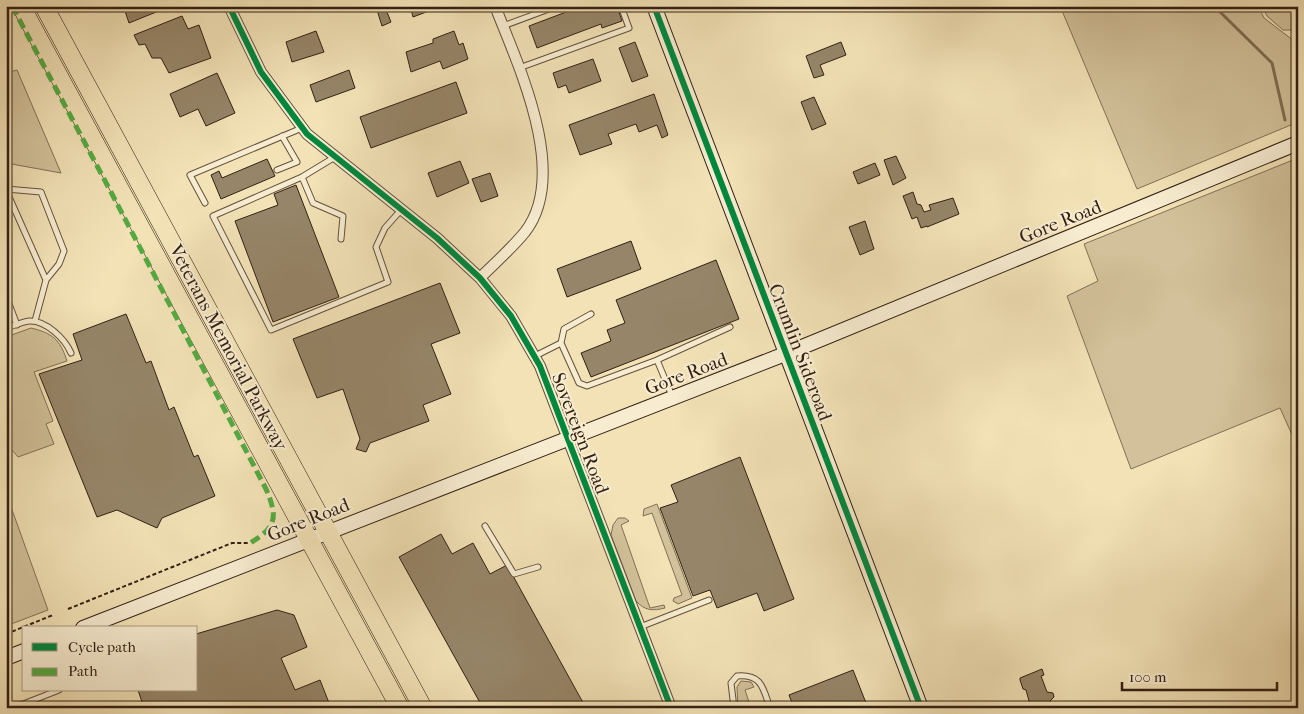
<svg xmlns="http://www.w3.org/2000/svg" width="1304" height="714" font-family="'IM FELL French Canon',serif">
  <rect width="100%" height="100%" fill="#f2e2b6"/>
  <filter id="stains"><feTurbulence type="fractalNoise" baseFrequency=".004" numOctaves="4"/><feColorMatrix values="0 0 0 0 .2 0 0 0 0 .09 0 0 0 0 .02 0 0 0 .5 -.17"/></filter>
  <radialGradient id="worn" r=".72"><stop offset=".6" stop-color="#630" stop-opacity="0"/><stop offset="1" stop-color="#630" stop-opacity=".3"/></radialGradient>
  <path fill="#d2c19a" stroke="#827057" d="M1060,6h198l6,12 34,26v78l-161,67z
    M1262,6h36v24h-15l-16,-14z
    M17,70l44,103 -55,-10v-90z
    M1298,158v290l-18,-40 -149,61 -64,-173 31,-15 -14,-37z
    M31,328c21,5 29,11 36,33l-33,11 19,49 -7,3 8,20 -36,13 -12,-14v-106z
    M6,493l42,117 -42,16z
    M657,504l35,94 -14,6 -5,-3 1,-3 8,-3 -30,-82 -9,3 1,-7z
    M618,518h7l4,3 -8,4 29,83 14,-3 1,3c-12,3 -20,3 -29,-7l-25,-66 2,-10z
    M741,681l10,1 3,5 -9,3 6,18h-13l-1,-21z"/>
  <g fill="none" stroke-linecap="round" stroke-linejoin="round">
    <path stroke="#7f6d54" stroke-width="3" d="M1214,6l58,57 13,57"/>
  </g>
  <path fill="#968568" stroke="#332014" d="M171,6l-42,17 -4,-12 4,-5z
    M410,6h32l-29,11z
    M582,6h35l5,15 -20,7 -1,-4 -64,24 -8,-22z
    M385,7l6,15 -9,4 -5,-16z
    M182,16l6,13 11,-4 12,33 -42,15 -8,-15h-9l-7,-14 -6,1 -5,-10z
    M316,31l8,21 -32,10 -6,-20z
    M454,31l5,14 4,-2 5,16 -25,10 -3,-8 -29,11 -5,-20 27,-9v-4z
    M635,42l13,34 -16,6 -13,-34z
    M841,42l5,13 -26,10 4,10 -10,3 -8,-22z
    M593,59l8,22 -32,12 -3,-8 -8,3 -5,-15z
    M349,70l6,18 -39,14 -6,-17z
    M217,73l18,40 -29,13 -8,-17 -18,8 -10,-23z
    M456,82l11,31 -96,35 -11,-31z
    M654,94l14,41 -6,3 -5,-13 -18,7 -3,-8 -28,10 4,10 -32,11 -11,-30z
    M814,97l12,27 -14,6 -11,-28z
    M896,156l10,22 -13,7 -9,-25z
    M267,159l8,17 -54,23 -10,-24 8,-4 3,7z
    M460,161l9,22 -32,14 -9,-24z
    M875,163l5,12 -22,9 -5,-12z
    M490,173l8,23 -17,6 -9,-23z
    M296,185l43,112 -66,25 -38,-101 43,-16 -4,-11z
    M913,192l4,12 4,1 3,7 7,-2 -2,-5 24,-7 6,16 -32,13v-1l-6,2 -4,-11 -5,2 -9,-23z
    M865,221l9,28 -14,6 -11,-28z
    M631,241l10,28 -74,28 -10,-28z
    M716,260l23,59 -148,58 -10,-24 30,-12 -4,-11 18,-7 -9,-23z
    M440,283l20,50 -29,11 20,50 -28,11 6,16 -59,22 -4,9 -10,-3 4,-10 -17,-50 -26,9 -24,-59z
    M126,314l20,49 5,-2 18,49 5,-3 20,50 4,-2 17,41 -53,22 -5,10 -40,-18 -20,7 -58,-143 43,-14 -9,-26z
    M740,457l54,142 -30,12 -7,-18 -40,15 -7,-18 -17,6 -33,-88 18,-6 -7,-17z
    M441,534l11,20 21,-11 17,31 17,-9 79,143h-103l-84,-151z
    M277,610l17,5 13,32 -26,11 14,32 25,-10 11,28h-196l8,-3 -5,-15h58v-56z
    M1042,669l2,6 -3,1 6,16 6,1 1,4 -4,4 3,7h-22l-5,-18 -3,-1 -3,-9v-2z
    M853,670l15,38h-74l-5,-13z"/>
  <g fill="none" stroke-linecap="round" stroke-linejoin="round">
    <defs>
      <path id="lane" d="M503,26l54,-20
        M519,68l110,-40 -8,-22
        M335,157l-33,20 -89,39 58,114 117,-48 -12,-35 9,-19 16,-18
        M277,170l20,-8 -15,-26
        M302,177l11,26 30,13 -2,23
        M6,189l35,3 23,59 -5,13 -13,16 -11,41
        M6,190l40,90
        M205,203l-15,-28 112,-47
        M6,296l11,29
        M6,328c7,-2 16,-6 23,-7 17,-1 36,18 42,32
        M561,343l18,40 8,3 70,-26 73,-33
        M535,356l26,-13 3,-14 27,-15
        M657,360l15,36
        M6,469l2,3
        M485,526l29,48 24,-7
        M640,627l69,-27
        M13,708l46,-18
        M734,708l-3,-25 6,-7c25,-2 26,12 33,32"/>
      <path id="street" d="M229,6l32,66 46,62 130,104 43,40 31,38 29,50 131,342
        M480,278c15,-15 32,-30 45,-46 45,-58 -7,-167 -30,-226"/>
      <path id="secondary" d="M654,6l267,702
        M83,628l702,-274 513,-211
        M6,658l18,-7"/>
      <path id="highway" d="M21,6l379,702
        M44,6l379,702"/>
    </defs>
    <use href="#lane" stroke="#63503c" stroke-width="7"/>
    <use href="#street" stroke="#63503c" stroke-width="12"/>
    <use href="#secondary" stroke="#332014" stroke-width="16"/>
    <use href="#highway" stroke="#332014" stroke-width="19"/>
    <path stroke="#332014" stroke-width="2" stroke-dasharray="4 2.5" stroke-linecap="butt" d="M68,609l164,-66h18
      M6,634l47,-19"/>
    <use href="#lane" stroke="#f7ecd0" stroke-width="5"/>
    <use href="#street" stroke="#f7ecd0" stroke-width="10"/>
    <use href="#secondary" stroke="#f7ecd0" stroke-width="14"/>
    <use href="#highway" stroke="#f2e2b6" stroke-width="18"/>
    <path stroke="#54aa42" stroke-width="5" stroke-dasharray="10 5" stroke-linecap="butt" d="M12,6l100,188 154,295c12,28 11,38 -16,54"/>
    <defs>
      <path id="cycleway" d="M229,6l32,66 46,62 130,104 43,40 31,38 29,50 131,342
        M654,6l267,702"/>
    </defs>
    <use href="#cycleway" stroke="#f7ecd0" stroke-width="9"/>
    <use href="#cycleway" stroke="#00873e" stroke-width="6"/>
  </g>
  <g text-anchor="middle" stroke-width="4" stroke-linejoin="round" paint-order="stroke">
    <g font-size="19" fill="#332014" stroke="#f7ecd0">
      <text transform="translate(1060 221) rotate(-22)" y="7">Gore Road</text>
      <text transform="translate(229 347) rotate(62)" y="7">Veterans Memorial Parkway</text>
      <text transform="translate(801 352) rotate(69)" y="7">Crumlin Sideroad</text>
      <text transform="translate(686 373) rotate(-21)" y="7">Gore Road</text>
      <text transform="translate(581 433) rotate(69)" y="7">Sovereign Road</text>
      <text transform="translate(308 519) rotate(-22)" y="7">Gore Road</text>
    </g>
  </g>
  <rect width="1304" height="714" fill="none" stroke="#f2e2b6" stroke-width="25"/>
  <rect x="8" y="8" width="1289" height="699" fill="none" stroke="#332014" stroke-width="2.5"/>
  <rect x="12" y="12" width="1279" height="689" fill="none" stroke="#332014"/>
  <rect x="22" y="626" width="175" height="65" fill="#f7ecd0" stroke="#a99a85"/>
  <rect x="32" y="643" width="25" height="8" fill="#00873e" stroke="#a99a85"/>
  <text x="68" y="652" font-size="15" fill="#332014">Cycle path</text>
  <rect x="32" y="668" width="25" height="8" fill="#54aa42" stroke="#a99a85"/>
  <text x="68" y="676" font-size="15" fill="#332014">Path</text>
  <path d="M1122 682v8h155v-8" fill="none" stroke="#332014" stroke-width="2.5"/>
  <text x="1129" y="682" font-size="15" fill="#332014" stroke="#f7ecd0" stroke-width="4" paint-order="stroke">100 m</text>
  <rect width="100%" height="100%" filter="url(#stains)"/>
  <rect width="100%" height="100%" fill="url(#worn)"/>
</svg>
